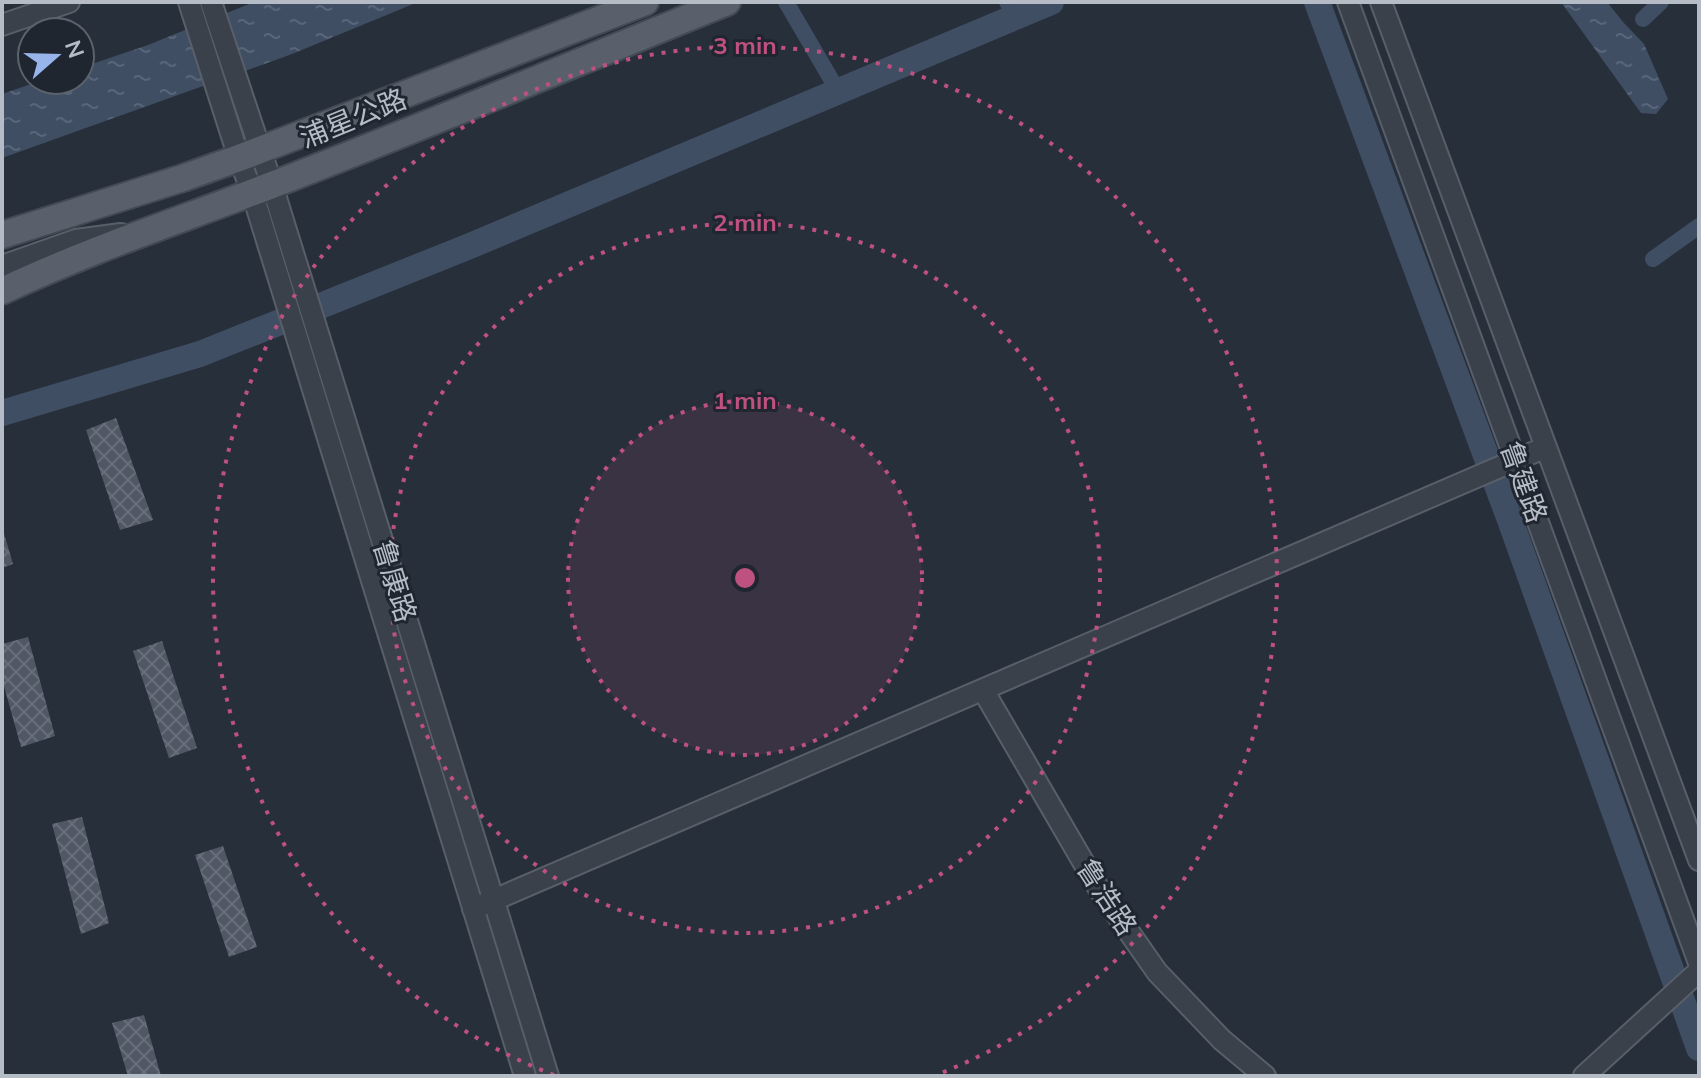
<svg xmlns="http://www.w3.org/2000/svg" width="1701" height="1078" font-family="Mulish,'Noto Sans SC',sans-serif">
  <defs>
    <pattern id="water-ripples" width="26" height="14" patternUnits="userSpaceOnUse" patternTransform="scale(2)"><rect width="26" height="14" fill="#404e64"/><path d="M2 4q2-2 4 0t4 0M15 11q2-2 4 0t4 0" fill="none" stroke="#596679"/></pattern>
    <pattern id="building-cross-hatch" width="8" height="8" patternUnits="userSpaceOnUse" patternTransform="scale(2)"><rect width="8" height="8" fill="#505865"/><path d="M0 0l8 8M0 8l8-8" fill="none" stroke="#676e7a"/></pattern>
  </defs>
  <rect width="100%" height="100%" fill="#272f3b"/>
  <path fill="url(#water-ripples)" d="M254,2h164l-126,52 -290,104v-64l41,-14h37v-12l68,-23z
    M1561,2h46l16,20 21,22 24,55 -12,15 -15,-1z"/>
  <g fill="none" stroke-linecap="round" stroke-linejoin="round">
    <path stroke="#404e64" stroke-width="16" d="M786,2l52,89
      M1007,2l8,15
      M1643,19l18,-17
      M1653,259l46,-33"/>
    <path stroke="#404e64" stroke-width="26" d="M1317,2l193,518 189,528
      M2,413l198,-59 265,-106 586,-246"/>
  </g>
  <path fill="url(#building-cross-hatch)" d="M116,418l37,102 -33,10 -34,-100z
    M3,530l10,34 -11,4v-37z
    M28,637l27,99 -34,11 -19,-68v-35z
    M162,641l35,107 -28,10 -36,-107z
    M82,817l27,106 -28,11 -29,-110z
    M223,846l34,101 -28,10 -34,-102z
    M144,1015l17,61h-33l-16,-53z"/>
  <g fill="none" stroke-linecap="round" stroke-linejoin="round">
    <defs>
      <path id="minor" d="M189,2l50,156 13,34 273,884
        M211,2l61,183 276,891
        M1348,2l351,961
        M1381,2l318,858
        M2,25l67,-23
        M2,266l74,-26 45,-6
        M983,690l116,199 58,83 65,68 43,36
        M473,909l1073,-462
        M1584,1076l115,-105"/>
      <path id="major" d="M2,235l181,-57 56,-20 406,-156
        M2,291c89,-42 179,-71 270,-106 153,-59 304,-122 455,-183"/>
    </defs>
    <use href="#minor" stroke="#585f69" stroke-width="24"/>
    <use href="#major" stroke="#434a54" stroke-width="30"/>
    <use href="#minor" stroke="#3a414b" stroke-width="20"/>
    <use href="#major" stroke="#59606b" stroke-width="26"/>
  </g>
  <circle cx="745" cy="578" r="177" fill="#be5180" fill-opacity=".12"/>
  <g fill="none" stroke="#be5180" stroke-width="4" stroke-dasharray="4 8">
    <circle cx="745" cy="578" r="177"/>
    <circle cx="745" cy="578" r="355"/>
    <path d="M554 1075A532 532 0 1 1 936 1075"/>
  </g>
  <g text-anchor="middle" stroke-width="6" stroke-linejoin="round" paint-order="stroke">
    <g font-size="28" fill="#b6bcc6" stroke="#1f2630">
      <text transform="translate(353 118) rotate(-22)" y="10">浦星公路</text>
      <text transform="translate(1524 482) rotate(70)" y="10">鲁建路</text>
      <text transform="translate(395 581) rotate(73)" y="10">鲁康路</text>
      <text transform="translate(1107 897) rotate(57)" y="10">鲁浩路</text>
    </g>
  </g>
  <circle cx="745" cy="578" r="12" fill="#be5180" stroke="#1f2630" stroke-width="4"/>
  <g font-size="24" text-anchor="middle" font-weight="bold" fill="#be5180" stroke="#1f2630" stroke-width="6" stroke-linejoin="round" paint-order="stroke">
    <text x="745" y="54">3 min</text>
    <text x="745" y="231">2 min</text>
    <text x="745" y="409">1 min</text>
  </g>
  <rect width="1701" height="1078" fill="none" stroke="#b6bcc6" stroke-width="8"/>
  <g transform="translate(56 56) rotate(70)"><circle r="38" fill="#1f2630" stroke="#5b626c" stroke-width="2"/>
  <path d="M0-6L14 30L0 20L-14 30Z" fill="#97b4eb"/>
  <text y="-12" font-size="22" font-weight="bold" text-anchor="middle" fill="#b6bcc6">N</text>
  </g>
</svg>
